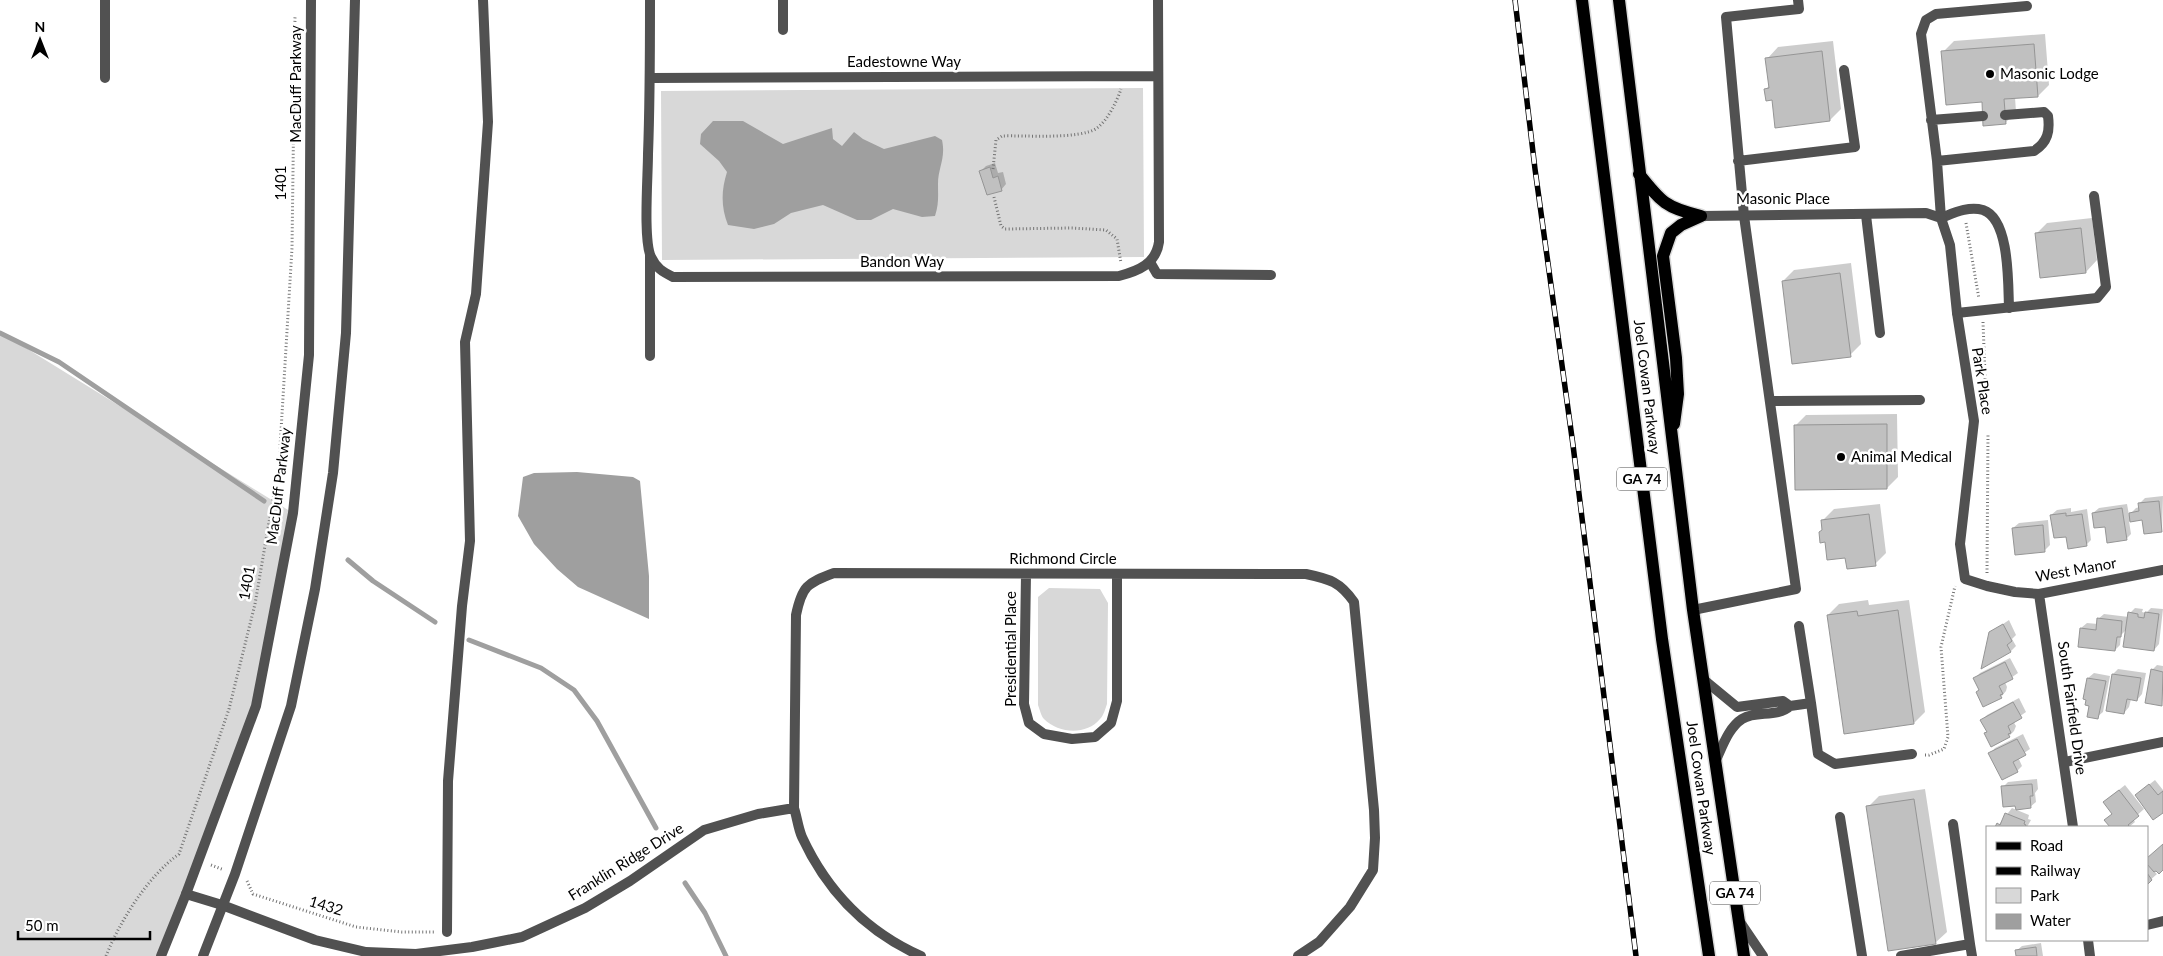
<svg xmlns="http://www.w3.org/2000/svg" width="2163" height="956" font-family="Lato,sans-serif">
  <rect width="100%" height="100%" fill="#fff"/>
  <path fill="#d8d8d8" d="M1143,88l1,169 -482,3 -1,-169z
    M0,334l13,6 280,173 -37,193 -99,250h-157z
    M1049,588l51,1 8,14 -1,101c-2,5 -3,11 -7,15 -13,16 -41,15 -56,0 -3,-3 -4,-9 -6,-14v-108z"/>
  <path fill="#9f9f9f" d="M713,121h30l40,23 49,-16 1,11 9,7 12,-14 9,7 21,10 51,-13 7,4c4,18 -4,28 -4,44 0,12 1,20 -3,32l-13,1 -29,-8 -22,11h-14l-34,-15 -32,8 -17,11 -20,5 -26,-4c-7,-18 -7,-34 -1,-53l-8,-11 -19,-17 1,-10z
    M577,472l56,5 7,4 9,95v43l-71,-32 -21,-18 -23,-25 -16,-28 5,-39 11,-4z"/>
  <path fill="#0003" d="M2045,34l4,51 -11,11 -23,1 1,15 -11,11 -22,-23 -40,-48 11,-11z
    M1833,41l8,68 -11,11 -57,-21 -7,-10 4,-4 -3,-26 11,-12z
    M995,163l3,10 5,-1 3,12 -5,6 -20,-19 5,-5z
    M2092,218l5,42 -11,12 -50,-38 11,-11z
    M1851,263l10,81 -11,11 -67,-74 11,-11z
    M1897,414l1,63 -11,11 -92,-62 11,-11z
    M2163,496l-1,35 -19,-12 -14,2 2,13 -5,5 -33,-26 6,-5 28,-4 2,11 7,-7 4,-1v-4l5,-5z
    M1880,504l6,49 -11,11 -29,-7 -20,-16 -3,-21 11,-11z
    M2071,508v4l16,-3 4,31 -5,5 -19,-10 -16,-20 6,-5z
    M2048,520l2,25 -5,5 -32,-22 6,-5z
    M1868,600l1,5 40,-5 16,112 -11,11 -86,-108 11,-11z
    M2135,608l8,1 -1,3 4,1 5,-5 12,1 -4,35 -5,6 -27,-21 -6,6 -1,10 -5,5 -34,-22 6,-5 11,1v-5l6,-5 25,3 1,-4z
    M2009,620l7,15 -4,4 4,7 -5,5 -20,-19z
    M2010,658l8,15 -13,9 2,5 -1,4 -5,6 -26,-19 5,-5z
    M2157,665l6,1 -1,39 -10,-35z
    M2118,669l28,4 -4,21 -5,6 -6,-1 -2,8 -5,6 -11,-39z
    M2094,673l16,3 -7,36 -6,5 -7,-12 -2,-27z
    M2019,698l7,14 -13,9 3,5 -2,5 -5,5 -21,-5 -6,-11 5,-5z
    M2023,734l7,15 -12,8 4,9 -5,5 -27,-17 5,-6z
    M2037,779l1,10 -3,4 1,9 -6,5 -27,-20 5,-5z
    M2155,780l8,10v22l-27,-17z
    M2125,785l19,24 -11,10 2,3 -6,5h-18l-5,-7 7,-7 -3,-16z
    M1925,789l22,143 -12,11 -67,-136 11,-11z
    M2012,808l17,7 -1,4 3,1 -4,7h-30z
    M2163,845v24l-9,2 3,3 -10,9v-24z
    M2041,943l2,13h-26l-1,-5 6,-5z"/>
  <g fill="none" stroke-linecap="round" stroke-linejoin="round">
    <path stroke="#9f9f9f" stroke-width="5" d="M0,333l59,29 205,139
      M348,560l25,21 62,41
      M469,640l72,28 33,22 23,31 59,107
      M685,883l20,30 21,43"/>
  </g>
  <path fill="#c0c0c0" stroke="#959595" d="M2034,44l4,53 -34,2 2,25 -23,2 -1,-24 -36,3 -5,-54z
    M1822,51l8,70 -55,7 -3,-28 -6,1 -2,-12 5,-1 -4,-30z
    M990,167l3,11 5,-2 4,15 -15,4 -8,-24z
    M2081,228l5,45 -46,5 -5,-45z
    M1840,273l11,84 -59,7 -10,-83z
    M1887,424v65l-92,1 -1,-65z
    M2159,501l3,31 -18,2 -2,-14 -12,2 -1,-9 10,-2 -1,-8z
    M2122,508l5,32 -20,3 -2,-16 -11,1 -2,-15z
    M2066,513v3l16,-2 5,32 -19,3 -2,-12 -12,1 -4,-23z
    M1869,514l7,52 -29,3 -2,-11 -18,2 -2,-18 -5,1 -1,-11 3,-2 -1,-10z
    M2043,525l2,27 -30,3 -3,-27z
    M1898,610l16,114 -70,10 -17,-119 30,-4 1,5z
    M2128,612l10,2v3l6,1 1,-6 14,2 -5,37 -31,-4z
    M2097,618l25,3 -1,16h-4l-2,14 -37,-4 2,-19 16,2z
    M2003,624l9,17 -5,4 4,7 -30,17 8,-37z
    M2005,662l8,17 -14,7 4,8 -3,1 2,3 -19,9 -7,-15 3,-2 -6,-12z
    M2151,669l12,3 -1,34 -17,-3z
    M2112,674l29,4 -4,23 -10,-2 -3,15 -18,-3z
    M2087,678l19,3 -8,38 -11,-2 2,-11 -4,-1 1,-5 -3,-1z
    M2013,702l9,16 -14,8 3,7 -3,1 2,3 -19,10 -7,-14 3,-1 -7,-12z
    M2017,739l9,16 -13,7 5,10 -16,8 -14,-27z
    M2032,784l1,12h-3l1,12 -15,2 -1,-4 -12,1 -2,-21z
    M2149,784l9,11 5,-4v22l-10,7 -18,-25z
    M2119,790l20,26 -11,9 2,2h-20l-6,-7 8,-6 -9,-12z
    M1914,799l22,145 -48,7 -22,-145z
    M2005,813l20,8 -1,3 2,1 -1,2h-30l2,-4 3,2z
    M2163,844v26l-4,4 -3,-3 -2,1 -7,-8v-6z
    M2147,873l5,7 -5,5z
    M2036,947l1,9h-21l-1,-6z"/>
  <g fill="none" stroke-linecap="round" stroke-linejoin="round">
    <defs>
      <path id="primary" d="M1582,0l80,639 47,317
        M1619,0l74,610 51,346
        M1639,174c22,28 27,34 62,42
        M1674,424l4,-30 -2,-36 -13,-102 8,-23 10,-8 20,-9"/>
    </defs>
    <use href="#primary" stroke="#dbdbdb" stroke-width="15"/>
    <path stroke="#737373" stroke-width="3" stroke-dasharray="1 2.5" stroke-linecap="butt" d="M993,169l3,-29 6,-4c22,-1 78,4 95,-8 11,-8 20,-27 24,-39
      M994,197l7,29 4,3 67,-1 34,2 11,9 4,24
      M1966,223l13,76
      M1983,322l3,79
      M1987,573l1,-139
      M1925,755h4l15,-6 4,-12 -7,-90 14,-61
      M211,865l13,5
      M247,881l6,13 103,33 46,5h32
      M106,956c14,-35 42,-80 73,-102l50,-145 26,-105 24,-140 13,-216 3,-232"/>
    <path stroke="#515151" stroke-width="10" d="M783,0v30
      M1931,120l52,-4
      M1738,161l117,-14 -11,-77
      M1937,161l97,-10c14,-9 16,-20 14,-35l-4,-4 -39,3
      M1866,215l14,118
      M650,256v100
      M1150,262l7,12 114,1
      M2009,308c-1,-24 1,-89 -26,-98 -15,-4 -29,3 -42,8l-4,-57 -16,-127 5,-14 10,-6 91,-8
      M1957,313l140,-15 9,-11 -12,-91
      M1770,401l150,-1
      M1693,610l103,-21 -52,-373 -18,-199 73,-8 -1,-9
      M1799,626l12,77
      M1703,679l34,28 46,-6 7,5c-13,12 -34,4 -48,13 -14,9 -20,29 -27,43
      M1790,706l21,-3 7,51 17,10 77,-10
      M1840,817l22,139
      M1953,824l17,120
      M1740,922l23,34
      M447,932l1,-151 14,-175 8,-65 -5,-199 11,-48 12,-172 -5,-122
      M1901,956l69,-12 2,12"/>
    <path stroke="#515151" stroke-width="10" d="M105,0v78
      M650,0c0,51 0,102 -2,154 0,22 -5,86 3,103 5,11 12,15 22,20l446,-1c19,-5 37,-12 40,-34l-1,-242
      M651,78l507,-2
      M1701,216l225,-3 15,5 9,27 7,68 17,108 -14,123 5,35 22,7 28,6 24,2 124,-24
      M1026,574l-2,130 5,19 15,11 28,5 23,-2 16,-14 6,-22v-127
      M2039,594l34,233
      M2065,762l98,-20
      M186,894l36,11 93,35 51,12 50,2 56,-7 50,-10 63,-29 45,-27 74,-51 54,-16 36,-6
      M2147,925l16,-4
      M2088,940l2,16
      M921,956c-54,-24 -94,-65 -119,-119 -4,-9 -5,-20 -8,-29l2,-193c6,-29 11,-32 38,-42l472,1c24,5 34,8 48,28l20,208 1,28 -2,32 -23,37 -31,35 -21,14"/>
    <path stroke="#515151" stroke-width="10" d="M161,956l25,-62 70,-188 37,-193 16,-158 2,-355
      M203,956l32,-82 56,-168 24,-117 18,-116 13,-140 9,-333"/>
    <use href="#primary" stroke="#000" stroke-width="12"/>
    <defs>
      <path id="rail" d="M1515,0l20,169 38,276 63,511"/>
    </defs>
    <use href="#rail" stroke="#000" stroke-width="5.5"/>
    <use href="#rail" stroke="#fff" stroke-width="4" stroke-dasharray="11" stroke-linecap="butt"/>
  </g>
  <g fill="#000" stroke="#fff" stroke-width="2">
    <circle cx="1990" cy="74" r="5"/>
    <circle cx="1841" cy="457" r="5"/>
  </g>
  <g text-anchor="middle" stroke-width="5" stroke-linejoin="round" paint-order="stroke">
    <g fill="#fff" stroke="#4c4c4c" stroke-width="1">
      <rect x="1617" y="467.5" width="50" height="23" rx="4"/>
      <rect x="1710" y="881.5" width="50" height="23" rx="4"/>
    </g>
    <g font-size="14" font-weight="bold" fill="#000">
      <text x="1642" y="484">GA 74</text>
      <text x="1735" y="898">GA 74</text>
    </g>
    <g font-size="15" fill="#000" stroke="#fff">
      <text x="904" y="67">Eadestowne Way</text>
      <text transform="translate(296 84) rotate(-90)" y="5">MacDuff Parkway</text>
      <text transform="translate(281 183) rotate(-90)" y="5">1401</text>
      <text x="1783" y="204">Masonic Place</text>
      <text x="902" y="267">Bandon Way</text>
      <text transform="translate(1982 381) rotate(81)" y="5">Park Place</text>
      <text transform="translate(1647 387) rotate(83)" y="5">Joel Cowan Parkway</text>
      <text transform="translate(279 486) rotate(-83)" y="5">MacDuff Parkway</text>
      <text x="1063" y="564">Richmond Circle</text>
      <text transform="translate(2076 570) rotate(-10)" y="5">West Manor</text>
      <text transform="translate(247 583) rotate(-80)" y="5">1401</text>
      <text transform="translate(1011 649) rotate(-90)" y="5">Presidential Place</text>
      <text transform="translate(2072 708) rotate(82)" y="5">South Fairfield Drive</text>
      <text transform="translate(1701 788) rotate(82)" y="5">Joel Cowan Parkway</text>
      <text transform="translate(626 862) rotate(-32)" y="5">Franklin Ridge Drive</text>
      <text transform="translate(326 906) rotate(17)" y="5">1432</text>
    </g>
    <g font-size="15" fill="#000" stroke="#fff" text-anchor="start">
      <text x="2000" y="79">Masonic Lodge</text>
      <text x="1851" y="462">Animal Medical</text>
    </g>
  </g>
  <rect x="1986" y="826" width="162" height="115" fill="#ffffff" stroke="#999999"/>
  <rect x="1996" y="842" width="25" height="8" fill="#000000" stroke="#999999"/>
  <text x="2030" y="851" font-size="15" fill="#000000">Road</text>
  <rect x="1996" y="867" width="25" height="8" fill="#000000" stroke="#999999"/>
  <text x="2030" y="876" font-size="15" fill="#000000">Railway</text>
  <rect x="1996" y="888" width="25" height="15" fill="#d8d8d8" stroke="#999999"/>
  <text x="2030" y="901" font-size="15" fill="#000000">Park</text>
  <rect x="1996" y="914" width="25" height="15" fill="#9f9f9f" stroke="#999999"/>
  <text x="2030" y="926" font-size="15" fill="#000000">Water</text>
  <g transform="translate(40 40)" stroke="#ffffff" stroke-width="4" paint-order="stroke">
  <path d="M0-4L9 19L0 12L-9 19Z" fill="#000000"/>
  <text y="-8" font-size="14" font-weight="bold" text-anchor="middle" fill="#000000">N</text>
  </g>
  <path d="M18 931v8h132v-8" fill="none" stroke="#000000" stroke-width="2.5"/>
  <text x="25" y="931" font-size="15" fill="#000000" stroke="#ffffff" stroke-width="4" paint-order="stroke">50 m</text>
</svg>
